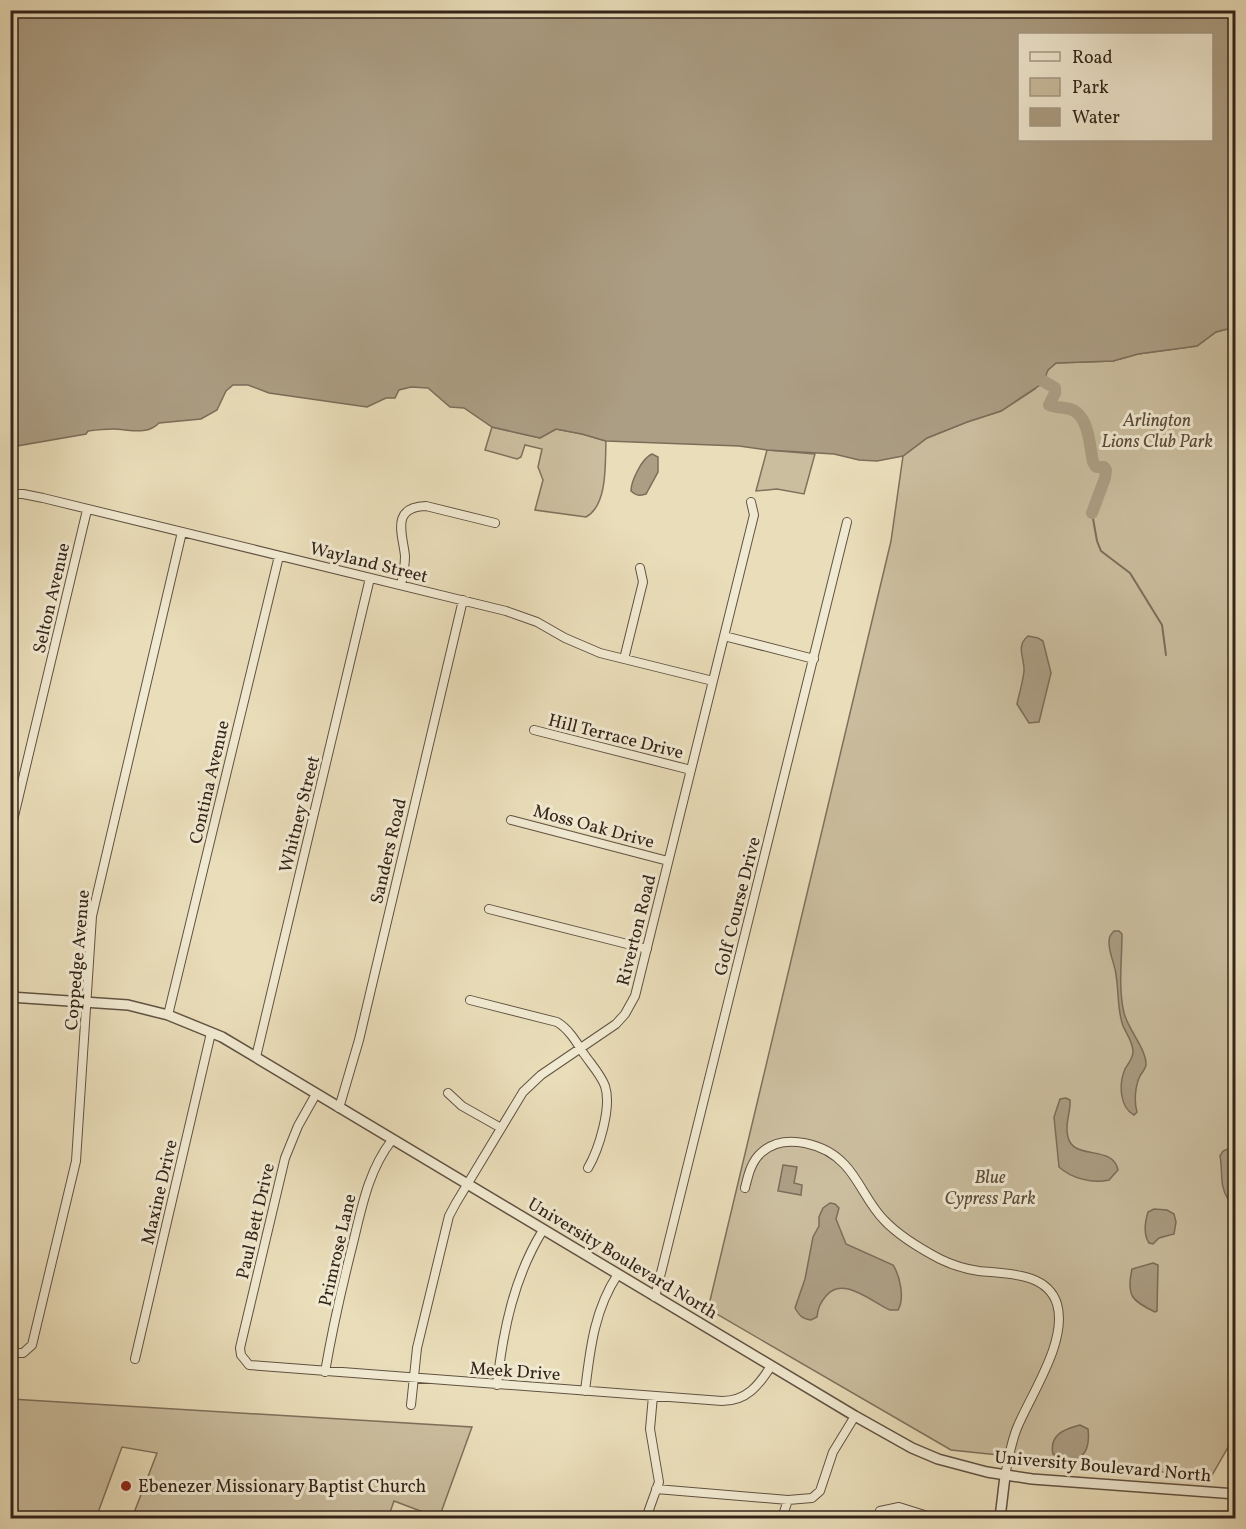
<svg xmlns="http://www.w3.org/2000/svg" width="1246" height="1529" font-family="Vollkorn,serif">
  <rect width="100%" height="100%" fill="#eadeba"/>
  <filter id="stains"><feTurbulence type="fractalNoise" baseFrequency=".00333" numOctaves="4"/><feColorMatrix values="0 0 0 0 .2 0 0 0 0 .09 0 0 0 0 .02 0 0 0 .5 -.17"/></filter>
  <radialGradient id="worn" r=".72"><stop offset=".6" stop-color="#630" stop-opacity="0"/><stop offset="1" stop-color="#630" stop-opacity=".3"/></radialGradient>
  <path fill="#cbbe9f" stroke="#7f705c" stroke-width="1.5" d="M1235,327v1108l-24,42 -260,-27 -243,-141 183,-768 12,-85 24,-18 40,-16 34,-11 34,-22 13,-19 8,-7 57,-2 25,-7 59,-8 19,-14z
    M492,427l48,11 16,-9 26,5 24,7c-1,22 2,64 -20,76l-51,-7 8,-30 -5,-13 4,-18 -17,-4 -4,12 -4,2 -32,-9z
    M767,450l48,4 -11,40 -27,-5 -21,2z
    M11,1399l461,28 -33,91 -45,-17 -6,17h-256l25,-65 -35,-6 -26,71h-85z"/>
  <path fill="#ac9e84" stroke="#7c6d5a" stroke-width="1.5" fill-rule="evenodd" d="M10,11h1225v316l-19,5 -19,14 -59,8 -25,7 -57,2 -8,7 -5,13 -42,28 -34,11 -40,16 -24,18 -26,5 -18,-1 -25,-6 -67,-4 -28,-4 -133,-5 -24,-7 -26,-5 -16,9 -48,-11 -28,-19 -14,-1 -22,-19 -17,-1 -12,3 -4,8h-9l-19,9 -98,-14 -21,-8h-15l-7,6 -9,19 -16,9 -42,4c-12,13 -31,6 -46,6 -8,0 -17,1 -25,2l-2,3 -75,13zM1212,34v106h-192v-106z
    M652,454l6,3v15l-12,22c-7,2 -10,2 -15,-3 0,-10 11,-33 21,-37z
    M1028,636l10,2 5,3 8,32 -12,49 -10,1 -12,-19c2,-10 6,-22 7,-33 1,-13 -9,-24 4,-35z
    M1114,931h5l3,3c0,26 -4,53 2,79 4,16 22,36 22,51 0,5 -4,8 -6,12 -5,10 -6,26 -3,36l-3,3c-15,-8 -15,-32 -9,-46 3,-5 8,-11 8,-17 0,-10 -6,-17 -10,-26 -6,-17 -4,-34 -7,-51 -1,-11 -7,-21 -7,-32 0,-6 1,-8 5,-12z
    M1066,1098l4,2c1,13 -6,24 -2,37 5,24 45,7 50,33l-9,10c-17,4 -38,-2 -50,-13l-5,-50 6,-18z
    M1228,1149l4,4v13l3,8 1,23 -8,2c-9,-13 -5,-29 -8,-43l3,-5z
    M783,1165l14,2 -3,16 8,2 -1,10 -23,-4z
    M830,1203l5,1 4,4 -3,11 10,25 47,21c7,11 12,33 5,45h-8c-18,-8 -48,-35 -64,-14 -6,7 -8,12 -9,21l-6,3c-9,-1 -12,-5 -16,-12l10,-29 8,-42 6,-11v-9l4,-9z
    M1154,1209l13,1 7,4 2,8 -2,12 -15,4 -6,6 -4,-1c-6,-9 -4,-21 -1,-31z
    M1153,1263l5,2 -1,46 -2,1c-23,-11 -29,-16 -23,-43z
    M1080,1425l8,4c3,25 -10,40 -35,25 -4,-19 11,-25 27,-29z"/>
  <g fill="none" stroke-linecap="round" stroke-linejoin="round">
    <path stroke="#7c6d5a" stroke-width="2" d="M1092,513l5,28 4,10 29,22 32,52 4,30"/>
    <path stroke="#ac9e84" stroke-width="12" d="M1038,371v7l17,10v5l-6,12c8,4 20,1 27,7 13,9 14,36 17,50l3,5h8l2,3 -1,8 -13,35"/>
    <defs>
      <path id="minor" d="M10,494h13l20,4 463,113 31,11 28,16 35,15 113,28
        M401,585c2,-9 4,-19 4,-29 -2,-21 -15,-49 21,-50l69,17
        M724,636l90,23
        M624,659l19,-77 -3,-14
        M534,730l157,40
        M511,820l157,41
        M10,833l77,-323
        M489,909l158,40
        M470,1000l87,22c12,7 20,21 27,32 7,10 17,21 21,32 7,21 -6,63 -17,82
        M168,1015l111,-459
        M256,1057l114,-479
        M448,1093l14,13 39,22
        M316,1094l-18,32 -13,32 -45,190 1,7 8,10 473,36c25,0 37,-16 49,-35
        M339,1108l20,-68 104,-440
        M745,1188c3,-12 6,-27 17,-36 23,-20 64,-8 83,13 15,16 23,39 39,55 15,16 37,29 56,39 12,6 25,10 39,12 27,3 68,1 78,33 11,37 -26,90 -40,124 -6,15 -9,32 -12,48
        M655,1297l192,-775
        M10,1353h13l9,-8 44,-184 16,-245 90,-384
        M135,1359l76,-326
        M325,1372c7,-41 16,-81 26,-121 10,-39 16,-79 41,-111
        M497,1385c6,-55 17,-108 46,-155
        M585,1391c5,-41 9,-81 33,-117
        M411,1405l6,-57 32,-132 7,-13 67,-111 18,-17 75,-51 9,-10 10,-18 119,-481 -3,-13
        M656,1489l132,11 24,-2 8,-7 13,-39 22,-36
        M880,1511l19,-4 35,11
        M646,1518l13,-36 -9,-53 3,-33
        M782,1518l6,-18"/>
      <path id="tertiary" d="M10,997l118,8 40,10 54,22 633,379 57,32 26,11 49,13 45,7 204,15
        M1000,1518l5,-42"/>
    </defs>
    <use href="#minor" stroke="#615242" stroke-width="10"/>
    <use href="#tertiary" stroke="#615242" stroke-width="12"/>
    <use href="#minor" stroke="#f1ead2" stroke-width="8"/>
    <use href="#tertiary" stroke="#f1ead2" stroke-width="9"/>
  </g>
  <circle fill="#8f2418" stroke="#f1ead2" stroke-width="2" cx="126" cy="1486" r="6"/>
  <g text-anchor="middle" stroke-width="6" stroke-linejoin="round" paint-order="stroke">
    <g font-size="18" font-style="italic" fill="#594a3b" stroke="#f1ead2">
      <text x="1157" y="426">Arlington<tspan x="1157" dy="21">Lions Club Park</tspan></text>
      <text x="990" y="1183">Blue<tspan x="990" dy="21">Cypress Park</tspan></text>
    </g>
    <g font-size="18" fill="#33231a" stroke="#f1ead2">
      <text transform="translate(369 562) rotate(14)" y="6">Wayland Street</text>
      <text transform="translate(51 598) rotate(-77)" y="6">Selton Avenue</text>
      <text transform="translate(616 736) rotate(14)" y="6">Hill Terrace Drive</text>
      <text transform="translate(209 782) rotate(-77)" y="6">Contina Avenue</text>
      <text transform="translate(299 814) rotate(-76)" y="6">Whitney Street</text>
      <text transform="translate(594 826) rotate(15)" y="6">Moss Oak Drive</text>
      <text transform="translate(388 851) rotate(-77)" y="6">Sanders Road</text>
      <text transform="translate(737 906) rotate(-76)" y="6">Golf Course Drive</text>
      <text transform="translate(636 930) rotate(-76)" y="6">Riverton Road</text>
      <text transform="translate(77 960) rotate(-85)" y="6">Coppedge Avenue</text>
      <text transform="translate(159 1192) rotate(-77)" y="6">Maxine Drive</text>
      <text transform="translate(255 1221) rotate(-77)" y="6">Paul Bett Drive</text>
      <text transform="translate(337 1250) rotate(-77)" y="6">Primrose Lane</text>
      <text transform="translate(623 1258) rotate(31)" y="6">University Boulevard North</text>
      <text transform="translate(515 1371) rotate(4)" y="6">Meek Drive</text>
      <text transform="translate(1103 1466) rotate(5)" y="6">University Boulevard North</text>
    </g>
    <g font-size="18" fill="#33231a" stroke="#f1ead2" text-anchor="start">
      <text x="138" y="1492">Ebenezer Missionary Baptist Church</text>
    </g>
  </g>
  <rect width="1246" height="1529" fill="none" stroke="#eadeba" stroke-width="36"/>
  <rect x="12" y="12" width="1222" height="1505" fill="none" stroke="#33231a" stroke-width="3"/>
  <rect x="18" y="18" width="1210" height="1493" fill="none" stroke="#33231a" stroke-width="1.5"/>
  <rect x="1018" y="33" width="195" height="108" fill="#f1ead2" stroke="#a59a88" stroke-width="1.5"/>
  <rect x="1030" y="52" width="30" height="9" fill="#f1ead2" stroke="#a59a88" stroke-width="1.5"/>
  <text x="1072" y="63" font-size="18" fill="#33231a">Road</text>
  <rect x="1030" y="78" width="30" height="18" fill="#cbbe9f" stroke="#a59a88" stroke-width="1.5"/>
  <text x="1072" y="93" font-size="18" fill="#33231a">Park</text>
  <rect x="1030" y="108" width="30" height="18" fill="#ac9e84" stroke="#a59a88" stroke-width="1.5"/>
  <text x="1072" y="123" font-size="18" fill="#33231a">Water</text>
  <rect width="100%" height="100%" filter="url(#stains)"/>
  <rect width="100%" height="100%" fill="url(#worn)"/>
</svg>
